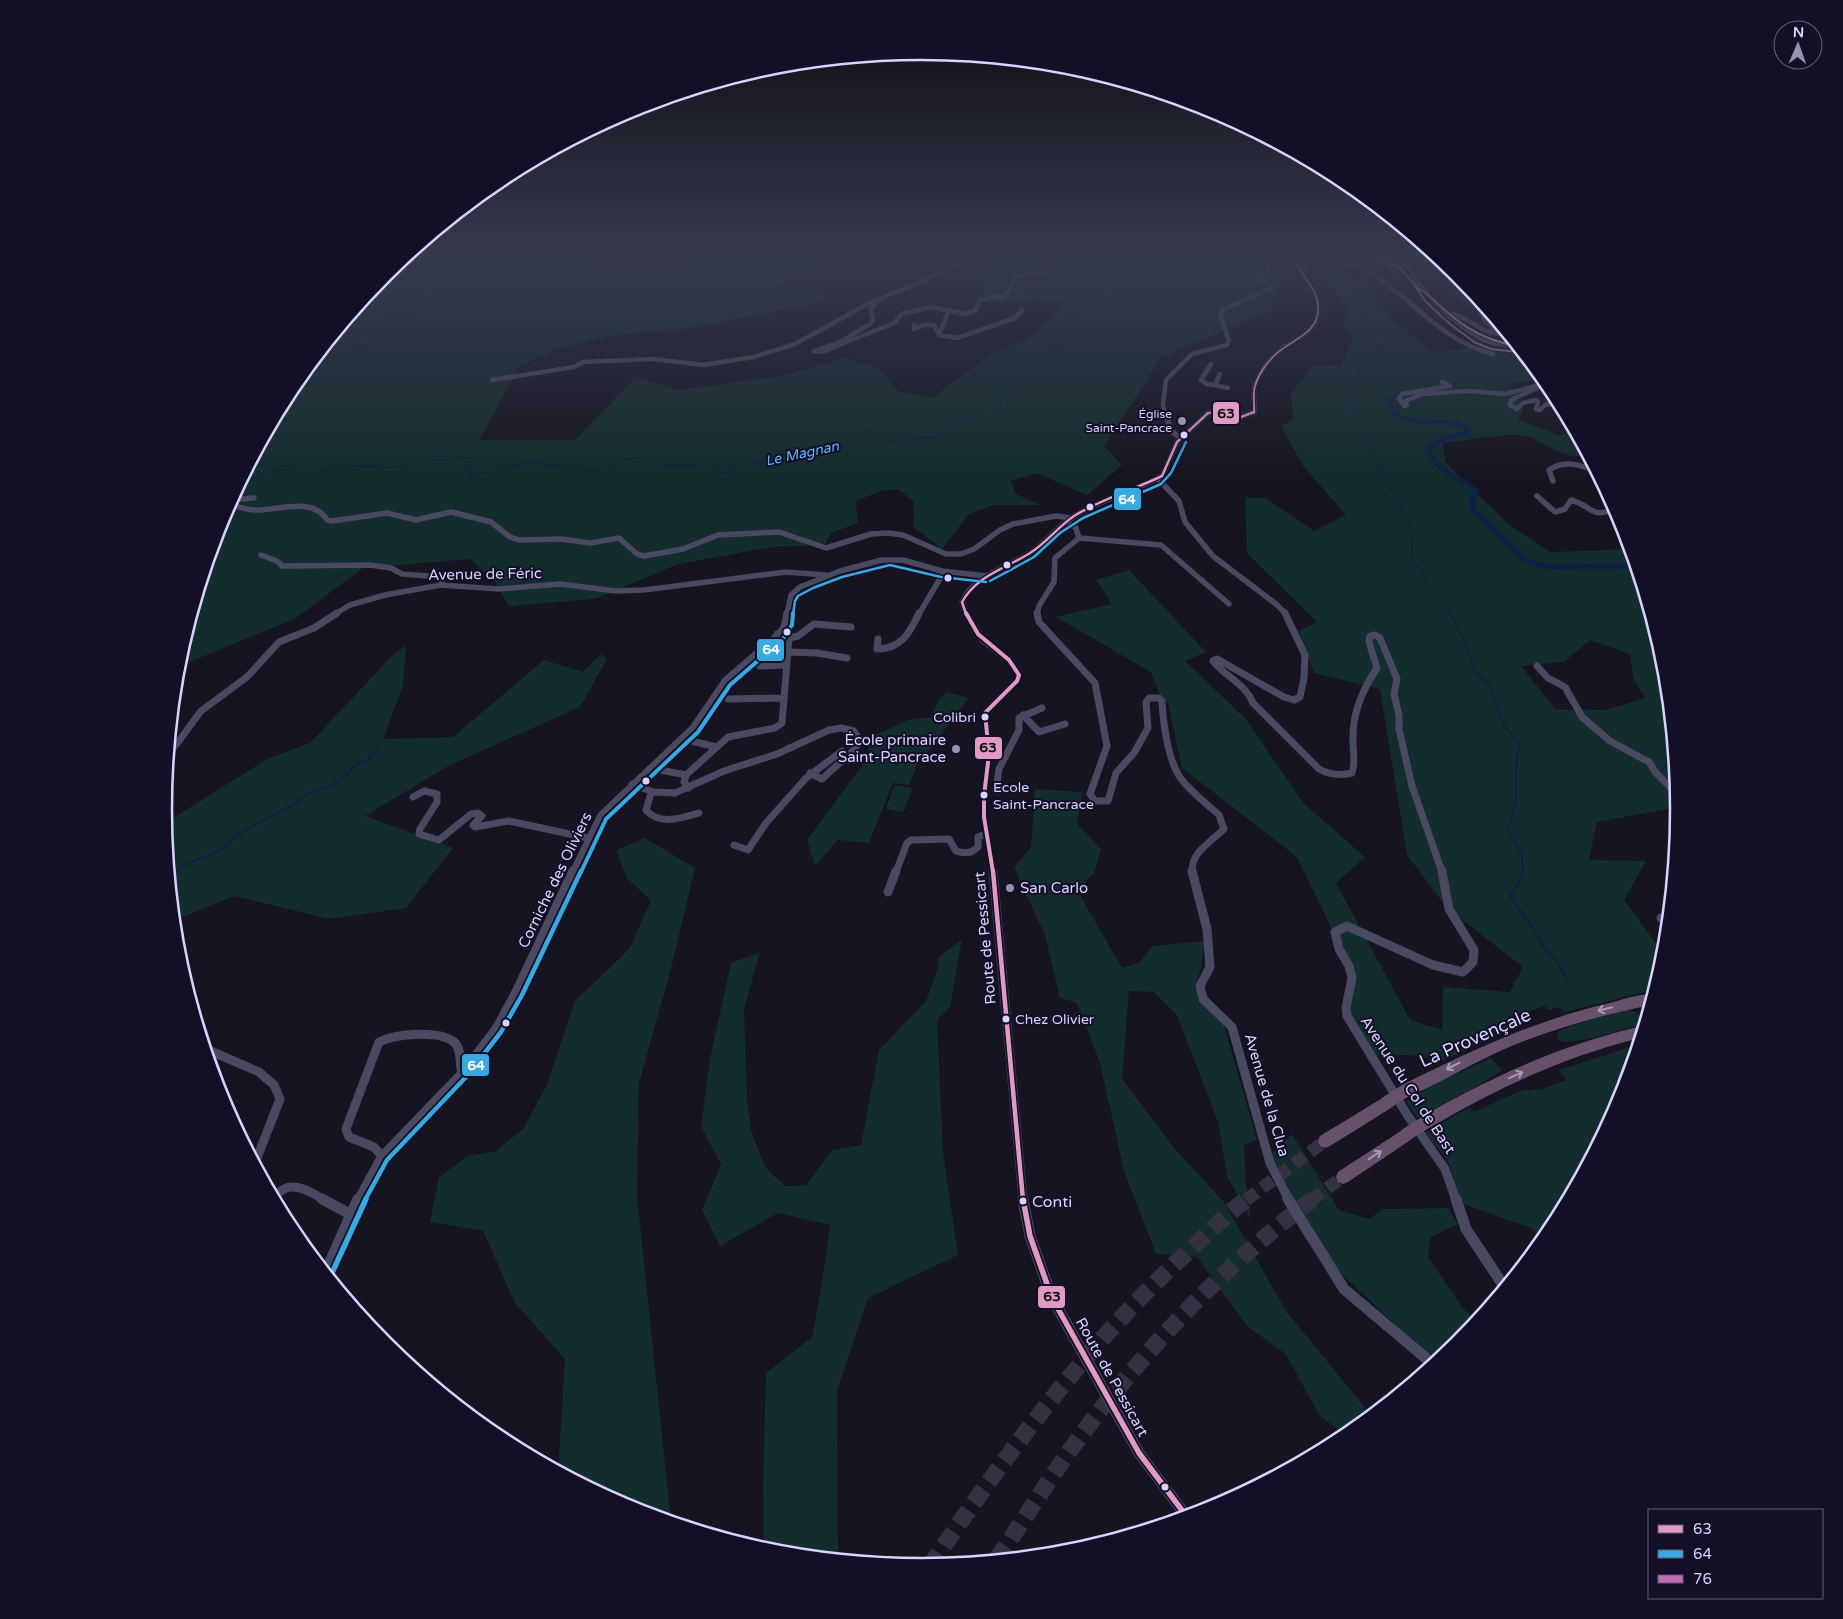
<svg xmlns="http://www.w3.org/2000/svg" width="1843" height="1619" font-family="'Varela Round',sans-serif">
  <rect width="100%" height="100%" fill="#161421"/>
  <path fill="#132c2d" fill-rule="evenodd" d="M409,254h162l-1,3 32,10 8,5 62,-1 41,-17h148l-33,14 -39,9 -19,14 10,4 46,-3 -7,11 -136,26 -70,6 -51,12 -43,19 -39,74h95l61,-63 42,13 104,-14 62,-18 35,10 19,23 34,7 55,-41 48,-23 33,-35 -6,3 -23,-2 -53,4 -13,-5 13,-6 -4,-10 -11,-8 43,-21h237l28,24 -8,32 -110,48 -57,88 18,19 -35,30 -51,-22 -25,8 5,13 24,11h-46l-25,9 -27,35 -29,-22 1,-25 -16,-13 -17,2 -25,10 2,22 -27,10 -6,12 -52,2 -95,17 -83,35 -86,7 -14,-24 -25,-23 -107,9 -67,50 -111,46 -7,-1 43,-144 70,-130 95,-116z
    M1425,254h9l24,20 50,61 -49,-37z
    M1334,271l28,10 30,39 43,33 78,-12 30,37 -32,6 12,25 -5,10 42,17 12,-8 2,1 13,24c-19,12 -46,-15 -62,-17 -19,-3 -61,5 -82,7l2,19 62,61 43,29 81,-3 34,113 14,145 -82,15 -8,38 57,1 -22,39 41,56 -12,40 -4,-5 -85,21 -4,-5 -12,3 -3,-4 -23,8 6,6 -84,40 -35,-5 -33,1c-8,-14 -25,-32 -26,-49 0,-14 8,-18 3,-34l-56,-116 -115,-89 -14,-65 -9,-10 -8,-21 -95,-55 56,-13 -16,-24 33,-10 77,82 -21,9 60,57 59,86 61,53 -29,26 74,137 32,10 1,-43 67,5 13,-25 -76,-59 -40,-53 -27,-166 -66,-16 -15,-42 18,-9 -70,-69 -2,-56 20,1 49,33 32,-16 -43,-49 -22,-40 12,-7 -2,-26 23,-27 27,-1 12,-27 -11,-15 9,-14 -28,-31zM1590,640l40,14 3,24 12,20 -39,12 -51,-1 -34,-43 43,-4z
    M406,645l-3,41 -20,53 70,-2 91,-77 39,12 18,-18 6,5 -27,48 -130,58 -85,51 88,32 -47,60 -76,11 -96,-23 -60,25 -9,-98 102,-64 43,-16 83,-88z
    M947,692l22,6 -52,68 -8,19 -16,-2 -24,60 -31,-3 -23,26 -8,-26 59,-80 5,-23 37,-17 23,-3 8,-18z
    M894,785l18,3 -8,24 -18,-3z
    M1035,789l47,3 -5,32 24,25 -7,24 -17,17 45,78 16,-5 15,-17 52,-5 -6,34 -4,13 9,19 19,15 34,118 -13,5 2,38 5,37 -24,-44 -9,-54 -41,-107 -23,-23 -25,-1 -7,88 52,69 50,54 62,109 86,105 -28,23 -5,-9 -20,-15 -33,-61 -38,-27 -51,-70 -41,-3 -32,-83 -24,-108 -23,-60 -17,-5 -15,-63 -31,-67 17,-21z
    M645,838l50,30 -25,104 -31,111 -2,112 34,327 -40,-12 -73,-39 7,-112 -50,-56 -32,-72 -53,-9 9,-45 29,-21 28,-5 27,-22 24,-44 28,-84 54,-52 22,-48 -24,-23 -11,-28z
    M962,939l-12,68 -13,13 6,132 15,103 -90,43 -31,93 1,168 -65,-6 -9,-3 -1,-66 3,-111 46,-36 9,-47 9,-65 -52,-12 -58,33 -18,-36 19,-45 -20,-39 9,-68 21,-95 29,-11 -16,57 3,89 4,33 14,36 20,19 21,-1 26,-35 29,-5 18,-95 47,-49 11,-30 2,-14z
    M1630,1010l10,4 3,8 -3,3c-15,3 -75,24 -83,14l2,-8 37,-13z
    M1639,1044l-17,56 -70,131 -8,9 -13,-12 -71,-25 -10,-37 -7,-12 -18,-21 45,-26 4,5 46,-21 22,-2 24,-9 -7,-10z
    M1491,1058l11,12 -23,15 -62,33 -11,-17 33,-19z
    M1292,1134l47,76 30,9 14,-10 65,-1 10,16 -27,13 -3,20 35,51 14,14 -20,24 -21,17 -103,-97 -59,-100 -2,-13z"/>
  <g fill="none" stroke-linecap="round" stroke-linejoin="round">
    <path stroke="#0d2144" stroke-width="1" d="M1319,260l17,14 -3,5 1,3 14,10 -1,4 20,17 -2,4 8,14 4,16c-6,8 -20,19 -21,30 -1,14 7,20 -6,34l16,27 8,25 27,42 8,18 5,40 12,15v10l16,12 9,14
      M290,391l41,-29 3,-3 -1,-4 3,-2 34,-10 5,-7 -6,-2 1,-4 13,-4 5,-7 38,-10 2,-13 8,-5 -3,-1 1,-2 19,-6 13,-28
      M241,482l34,-12 13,-1 22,6 32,-8 29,-1 24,2 30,-11 15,-1 39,3 -10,11 1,4 21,-1 21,-8 18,-2 33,2 24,7 16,-3 24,-10 15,-2 22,8h33l20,7 11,1 53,-18 65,-11 18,-14 6,1 11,8 16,3 25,-4h18l12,-6 3,-9 32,-7 13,-10v-8l29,-19 -6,-9c6,-15 20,-19 34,-25l1,-3 -6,-5c4,-9 19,-23 28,-26 5,-1 11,0 16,-1 12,-3 17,-16 21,-26 23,-7 48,-12 64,-30"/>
    <path stroke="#0d2144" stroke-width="2" d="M1450,613l18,36 5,20 16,16 15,40 15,20 -3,20v35l-8,30 14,25 1,17
      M174,872c6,-3 11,-7 17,-10 17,-8 34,-8 44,-26l59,-32 14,-11 22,-7 16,-10 10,-12 13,-5 10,-12"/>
    <path stroke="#0d2144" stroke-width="2.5" d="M1523,871l-6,15 -7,10 19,26 14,24 16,18 8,17
      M170,874l6,-3"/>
    <path stroke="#0d2144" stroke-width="4" d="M1213,279l-5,-5 9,-8 8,-1 -9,-11
      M1394,413l-6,-13 11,-6"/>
    <path stroke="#0d2144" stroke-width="5" d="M1393,412c23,19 54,2 77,18l-2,3 -27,6 -13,10c13,27 29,25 49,43l-6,9 4,11 48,46 15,7 13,2 85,-1"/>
    <path stroke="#333142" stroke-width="13" stroke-dasharray="13 7" stroke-linecap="butt" d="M1246,1200l79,-59
      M1311,1200l32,-23"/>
    <path stroke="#333142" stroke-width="17" stroke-dasharray="17 9" stroke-linecap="butt" d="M996,1560c25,-35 47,-72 72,-107 69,-95 151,-184 245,-254
      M929,1567c79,-115 160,-226 264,-320 18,-17 35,-34 54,-48"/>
    <path stroke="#4a4962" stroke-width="4.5" d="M601,254l-5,6 35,-6
      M978,254l-57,28 -40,16 -11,11 3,10 -3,5 -28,17 -28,10 8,1 72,-29 8,-9 29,-7 34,7 10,-3 5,-11 26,-5 10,-18 55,-11 41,-12
      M1358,254l41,13 15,17
      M1380,254l28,11c10,24 52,64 76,75 9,5 24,4 34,6
      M1304,275l1,-12 10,-7c15,4 47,10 58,18 41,27 70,68 120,80
      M949,310l-10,25 18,3 58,-20 7,-8
      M1448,313c20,2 32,21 53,21l-16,-13 -4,-9 8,-1
      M914,325v4l11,-4h9l5,10
      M1211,364l-10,16 6,4 8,1
      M1220,374l-5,11 13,3
      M492,380l82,-13 9,-5 70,-3 50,6 51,-8 41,-13 82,-45
      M1442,382l8,4 -48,8 -3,4 5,8 3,-1 -2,-4 18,-7 44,-3 39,3 29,-8 2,2 -26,12 -1,5 7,4 6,-6 13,-3 2,2 -2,7 4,1 5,-5 14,-4
      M1560,404l-3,4 6,5
      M1165,413l-2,-8 3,-25 26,-26 35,-9 2,-4 -9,-27 4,-5 46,-20 -1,-4 -10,-7 10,-9v-4l-20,-11
      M1211,413h13
      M1254,413c2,-11 -3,-21 2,-31 5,-11 13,-23 23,-31 17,-14 42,-18 39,-46 -2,-20 -22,-32 -26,-51"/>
    <path stroke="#4a4962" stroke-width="5.5" d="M1165,412l6,19 10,7
      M1562,412l4,3
      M1158,479l21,22 6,21 28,34 63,48 10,10
      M1553,481l-4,-11c15,-11 31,-5 47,1
      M1537,496l18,16 10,-3 6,-9c22,6 18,19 45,9
      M231,500l23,-2
      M228,506c10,-1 17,4 27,4 22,1 59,-14 72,10l5,1 55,-8 29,7 35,-8 40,10 19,15 9,3 43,-1 28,4 29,-5 18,16 7,2 39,-7 35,-14 61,-3 47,16 45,-14 17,-1 15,2 43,19h15l13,-5 26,-19 13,-6 43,-8 15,2
      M1079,538l82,7 68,59
      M261,555l16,6 5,5 88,-1 21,3 11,6 38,3 2,2 -1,6
      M335,614l15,-9 35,-10 56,-10 58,4 61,-5 56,7 28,-1 142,-18 40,3
      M787,614l4,-19 9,-8 40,-16 42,-11h21l39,11 45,5
      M919,614l25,-42
      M966,614l-4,-12c11,-26 46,-35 68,-49 18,-12 30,-30 51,-41 26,-14 55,-22 81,-36l15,-34 31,-29 13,-1 20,5 13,-5
      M1037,614l2,-8 15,-24 1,-24 24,-20 -3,-10 -10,-7"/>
    <path stroke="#4a4962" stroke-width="7" d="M966,613l17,27 26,20 10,15 -2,6 -32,32 4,41 -5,42v21l9,55
      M1037,613l2,9 56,61 12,63 -17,48 5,7h13l8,-28 18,-20 14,-25 -2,-26 3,-4h10l3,3c1,21 6,62 20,79 10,13 25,24 37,35l5,14c-11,11 -36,26 -31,43
      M1285,613l20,42 -1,23 -4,19 -6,3 -10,-3 -67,-38 -4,2c12,16 32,22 40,42l66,66c11,6 21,7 33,4l1,-4c2,-9 0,-18 0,-27 -1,-29 9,-51 24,-74l-8,-26 1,-6 5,-1 5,3 17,41 -3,15 5,21v14l13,57 30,86
      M789,638l9,-2 16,-12 37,3
      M878,639l-1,10c24,0 33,-16 42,-36
      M788,652l29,1 30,5
      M760,666l26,-1
      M1537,666l11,12 17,9 17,30 28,24 39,21 7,11 18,18 5,9
      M728,699l56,-1
      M1023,715l16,17 26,-8
      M691,741l26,6
      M169,751l7,-6 25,-34 46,-34 32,-35 35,-14 23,-15
      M660,770l26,5
      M632,784l21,8 22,1 49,-22 53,-17 52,-24 12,-2 13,3 5,8 -4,10 -33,30 -12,-6
      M689,788l-5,-6 2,-7 42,-38 47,-9 7,-5 7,-85 -12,-4
      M996,791l3,-22 20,-39v-12l23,-10
      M651,793l-5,17c14,16 35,8 53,3
      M413,797l11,-6 13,3v8l-17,27 -1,5 20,6 32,-26 7,-1 4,3 -9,9 2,2 34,-6 79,17
      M734,845l14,5 18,-27 40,-45 36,-27
      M573,872l28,-57 92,-87 32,-47 53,-46 6,-8 3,-14
      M896,872l11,-29 4,-3 38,-1 7,12c8,3 16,2 22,-4v-10l8,-3"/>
    <path stroke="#4a4962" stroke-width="9" d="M993,871l30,329
      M1192,871l15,58 3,38 -10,19 3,13 29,28 38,136 19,37
      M1442,871l7,38 25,41 -1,12 -10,10 -30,-7 -86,-39 -12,6 4,17 10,17 3,12 -6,30 1,8 61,100 37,53 11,31
      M888,892l8,-21
      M1661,918l8,-1
      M206,1049l53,23 15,13 6,14 -25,64
      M382,1156l-8,-9 -25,-10 -3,-8 33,-87c16,-8 62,-13 76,1 7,7 4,21 7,30
      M274,1199c2,-3 5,-7 8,-9 13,-9 32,4 42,10
      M358,1200l24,-44 80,-83 34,-44 20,-37 57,-121"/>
    <path stroke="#4a4962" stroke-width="11" d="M322,1199l28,15
      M1023,1199l7,37 22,62 87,155 48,64
      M1288,1199l56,90 90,76
      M1456,1199l10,30 39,59
      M325,1273l33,-74"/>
    <path fill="#67516a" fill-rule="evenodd" d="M1654,994l-3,11c-53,11 -104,25 -153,47 -31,14 -61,33 -93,46l-5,-2 -2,-5 2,-5c66,-33 133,-65 206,-82 15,-4 32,-10 48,-10z
      M1642,1026l2,1 -3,11c-76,18 -143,50 -210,89l-5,2 -5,-2 -2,-5 2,-5c70,-40 142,-73 221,-91z
      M1386,1096l5,2 2,5 -2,5 -61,38 -5,2 -5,-2 -2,-5 2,-5z
      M1407,1127l5,2 2,5 -2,5 -64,43 -5,2 -5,-2 -2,-5 2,-5z"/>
    <path stroke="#67516a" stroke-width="13" d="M1386,1103l19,-12
      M1407,1134l19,-12"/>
    <defs>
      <path id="bus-1-far4" d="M1359,254l40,13 21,23 5,2c29,28 51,47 92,54
        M1211,413h13
        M1254,413c1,-9 -2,-18 1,-27 3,-11 12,-24 21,-32 16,-15 45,-21 42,-49 -2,-19 -20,-33 -26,-51"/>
      <path id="bus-1-far3" d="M966,614l-4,-12c15,-27 43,-33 68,-49 16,-10 28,-26 44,-37 27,-17 59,-26 88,-40l15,-34 31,-29 13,-1 20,5 13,-5"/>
      <path id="bus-1-far2" d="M966,613l12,21 31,26 10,15 -2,6 -32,32 4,41 -5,42v21l9,55"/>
      <path id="bus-1-far1" d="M993,871l30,329"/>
      <path id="bus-1" d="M1023,1199l7,37 22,62 87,155 48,64"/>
      <path id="bus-2-far3" d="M990,581l44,-24 26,-24 23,-15 78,-34 10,-11 15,-31
        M793,614l2,-13 3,-5 15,-8 29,-11 48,-12 51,12 45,5"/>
      <path id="bus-2-far2" d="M581,872l25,-53 92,-87 32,-47 53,-46 9,-14 1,-12"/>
      <path id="bus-2-far1" d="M365,1200l22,-40 79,-83 35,-45 21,-37 59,-124"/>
      <path id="bus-2" d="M331,1275l35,-76"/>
      <path id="bus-3" d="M1377,259l26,11 23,32 24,22 24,18 17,7 26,3"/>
    </defs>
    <use href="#bus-1-far4" stroke="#130f26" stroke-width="4"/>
    <use href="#bus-1-far3" stroke="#130f26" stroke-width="5"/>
    <use href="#bus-1-far2" stroke="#130f26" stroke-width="8"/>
    <use href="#bus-1-far1" stroke="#130f26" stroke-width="8"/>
    <use href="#bus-1" stroke="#130f26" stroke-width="9"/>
    <use href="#bus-2-far3" stroke="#130f26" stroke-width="5"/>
    <use href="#bus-2-far2" stroke="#130f26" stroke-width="8"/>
    <use href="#bus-2-far1" stroke="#130f26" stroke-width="8"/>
    <use href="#bus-2" stroke="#130f26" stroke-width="9"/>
    <use href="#bus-3" stroke="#130f26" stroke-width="4"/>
    <use href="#bus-1-far4" stroke="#e19ac3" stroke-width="2"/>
    <use href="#bus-1-far3" stroke="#e19ac3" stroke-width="2.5"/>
    <use href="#bus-1-far2" stroke="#e19ac3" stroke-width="4"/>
    <use href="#bus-1-far1" stroke="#e19ac3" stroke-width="4.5"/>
    <use href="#bus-1" stroke="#e19ac3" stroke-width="5.5"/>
    <use href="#bus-2-far3" stroke="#36a9e1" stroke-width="2.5"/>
    <use href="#bus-2-far2" stroke="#36a9e1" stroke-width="4"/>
    <use href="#bus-2-far1" stroke="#36a9e1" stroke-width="4.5"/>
    <use href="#bus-2" stroke="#36a9e1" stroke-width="5.5"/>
    <use href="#bus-3" stroke="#c06cb0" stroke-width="2"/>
  </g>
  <defs><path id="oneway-shaft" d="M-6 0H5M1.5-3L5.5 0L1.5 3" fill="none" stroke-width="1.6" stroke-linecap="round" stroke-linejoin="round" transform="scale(1.25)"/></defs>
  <g stroke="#a699bc">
    <use href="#oneway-shaft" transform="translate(1605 1009) rotate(166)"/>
    <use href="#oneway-shaft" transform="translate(1453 1066) rotate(154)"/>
    <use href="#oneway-shaft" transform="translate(1516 1075) rotate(-24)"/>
    <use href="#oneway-shaft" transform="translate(1375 1155) rotate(-34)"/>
  </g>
  <linearGradient id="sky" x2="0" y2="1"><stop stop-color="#0c0b12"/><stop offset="0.53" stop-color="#363a4e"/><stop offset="1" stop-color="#363a4e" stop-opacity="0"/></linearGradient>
  <rect width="1843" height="481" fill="url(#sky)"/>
  <g fill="#9591b1" stroke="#130f26" stroke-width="2">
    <circle cx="1182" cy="421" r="5"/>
    <circle cx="956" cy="749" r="5"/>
    <circle cx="1010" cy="888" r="5"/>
  </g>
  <g fill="#d9d4ff" stroke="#130f26" stroke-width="2">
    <circle cx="1184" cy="435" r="4.5"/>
    <circle cx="1090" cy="507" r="4.5"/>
    <circle cx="1007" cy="565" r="4.5"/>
    <circle cx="948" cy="578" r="4.5"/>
    <circle cx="787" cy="632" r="4.5"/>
    <circle cx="985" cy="717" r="4.5"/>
    <circle cx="646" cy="781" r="4.5"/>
    <circle cx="984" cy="795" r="4.5"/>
    <circle cx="1006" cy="1019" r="4.5"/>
    <circle cx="506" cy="1023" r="4.5"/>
    <circle cx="1023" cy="1201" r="4.5"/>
    <circle cx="1165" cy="1487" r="4.5"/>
  </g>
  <g text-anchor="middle" stroke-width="4" stroke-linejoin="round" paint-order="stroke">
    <g font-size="12" fill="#d9d4ff" stroke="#130f26" text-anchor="end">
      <text x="1172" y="418">Église<tspan x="1172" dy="14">Saint-Pancrace</tspan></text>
    </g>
    <g font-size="14" font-style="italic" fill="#62b6ff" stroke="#130f26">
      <text transform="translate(802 453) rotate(-12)" y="5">Le Magnan</text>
    </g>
    <g font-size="14" fill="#d9d4ff" stroke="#130f26" text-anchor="start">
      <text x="976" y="722" text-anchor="end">Colibri</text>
      <text x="993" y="792">Ecole<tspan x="993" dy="17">Saint-Pancrace</tspan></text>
      <text x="1015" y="1024">Chez Olivier</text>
    </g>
    <g font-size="15" fill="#d9d4ff" stroke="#130f26">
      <text transform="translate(485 574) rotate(-1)" y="5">Avenue de Féric</text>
      <text transform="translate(555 880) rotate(-64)" y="5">Corniche des Oliviers</text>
      <text transform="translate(985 938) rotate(-95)" y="5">Route de Pessicart</text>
      <text transform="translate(1408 1085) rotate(57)" y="5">Avenue du Col de Bast</text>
      <text transform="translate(1267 1095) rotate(74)" y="5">Avenue de la Clua</text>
      <text transform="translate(1112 1377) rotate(61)" y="5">Route de Pessicart</text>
    </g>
    <g font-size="15" fill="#d9d4ff" stroke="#130f26" text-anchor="end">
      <text x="946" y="745">École primaire<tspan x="946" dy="17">Saint-Pancrace</tspan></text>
      <text x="1020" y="893" text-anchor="start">San Carlo</text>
    </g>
    <g font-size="16" fill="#d9d4ff" stroke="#130f26" text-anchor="start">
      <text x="1032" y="1207">Conti</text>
    </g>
    <g font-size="18" fill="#d9d4ff" stroke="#130f26">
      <text transform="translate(1475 1038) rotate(-24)" y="6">La Provençale</text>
    </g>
  </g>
  <path d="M0 0H1843V1619H0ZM172 809a749 749 0 1 1 1498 0a749 749 0 1 1-1498 0Z" fill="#130f26" fill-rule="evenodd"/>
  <path fill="none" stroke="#d9d4ff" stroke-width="2.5" d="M172 809a749 749 0 1 1 1498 0a749 749 0 1 1-1498 0Z"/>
  <g stroke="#130f26" stroke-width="2">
    <rect x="1212" y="401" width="28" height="24" rx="5" fill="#e19ac3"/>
    <rect x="1113" y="487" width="29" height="24" rx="5" fill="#36a9e1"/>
    <rect x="756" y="638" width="29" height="24" rx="5" fill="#36a9e1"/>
    <rect x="974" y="736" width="29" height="24" rx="5" fill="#e19ac3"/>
    <rect x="461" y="1053" width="29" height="24" rx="5" fill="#36a9e1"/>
    <rect x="1037" y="1285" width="29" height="24" rx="5" fill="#e19ac3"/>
  </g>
  <g font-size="14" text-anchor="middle" font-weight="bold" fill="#fff">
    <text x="1127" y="504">64</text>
    <text x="771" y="654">64</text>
    <text x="476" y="1070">64</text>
  </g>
  <g font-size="14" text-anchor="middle" font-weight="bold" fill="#111">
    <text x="1226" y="418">63</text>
    <text x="988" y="752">63</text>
    <text x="1052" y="1301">63</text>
  </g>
  <rect x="1648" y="1509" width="175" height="90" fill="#130f26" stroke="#625e7d"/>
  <rect x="1658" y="1525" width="25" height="8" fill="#e19ac3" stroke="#625e7d"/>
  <text x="1693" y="1534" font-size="15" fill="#d9d4ff">63</text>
  <rect x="1658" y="1550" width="25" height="8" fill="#36a9e1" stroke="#625e7d"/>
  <text x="1693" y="1559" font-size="15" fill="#d9d4ff">64</text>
  <rect x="1658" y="1575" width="25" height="8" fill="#c06cb0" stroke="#625e7d"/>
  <text x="1693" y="1584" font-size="15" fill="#d9d4ff">76</text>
  <g transform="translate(1798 45) rotate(2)"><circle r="24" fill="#130f26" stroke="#625e7d"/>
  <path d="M0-4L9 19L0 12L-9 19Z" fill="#9591b1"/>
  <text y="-8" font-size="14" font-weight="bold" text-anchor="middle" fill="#d9d4ff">N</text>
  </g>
</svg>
